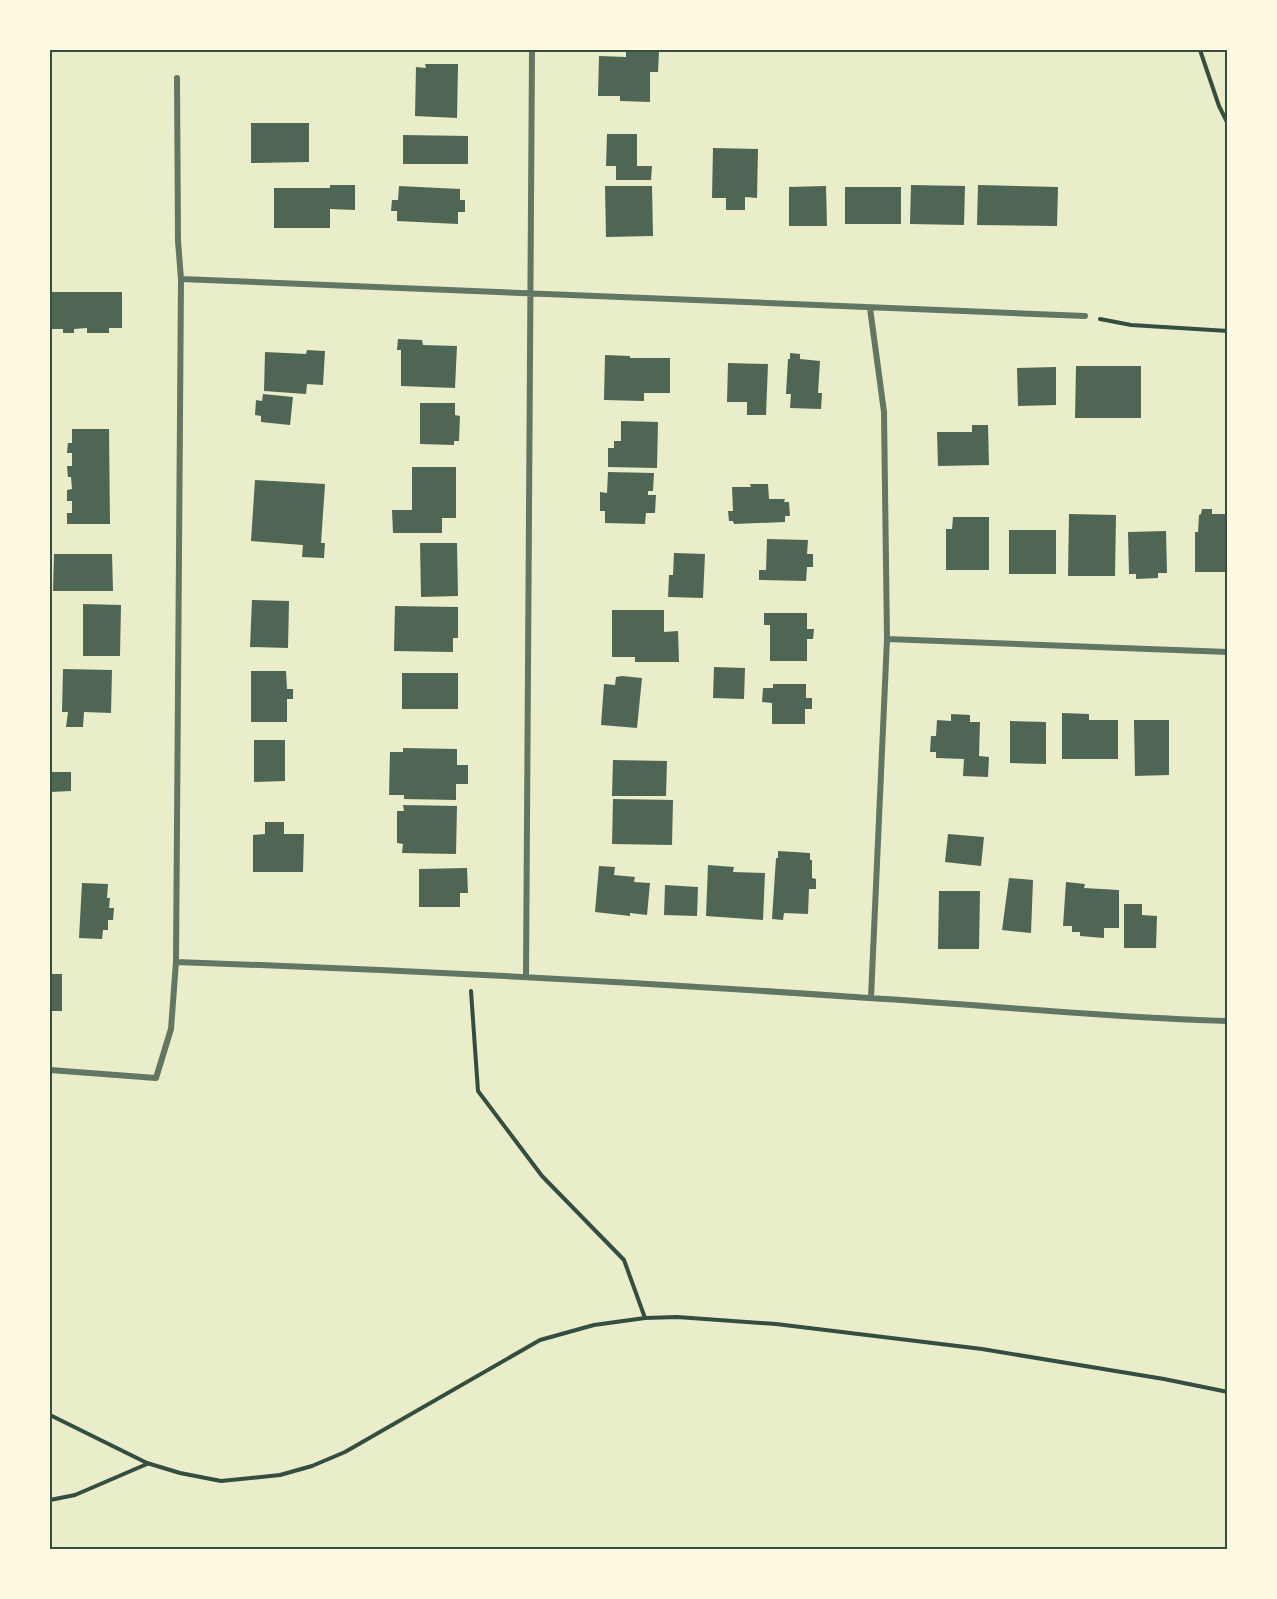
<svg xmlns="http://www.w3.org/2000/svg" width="1277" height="1599" font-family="'PT Sans Narrow',sans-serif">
  <rect width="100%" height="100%" fill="#e9edc9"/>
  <path fill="#4f6655" d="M626,52h33l-1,20h-8v30l-30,-1v-5h-22l1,-40 27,1z
    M425,64h33l-1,54 -42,-2 1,-49 10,1z
    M251,123h58v39l-58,1z
    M607,134h30v32h15l-1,14h-35v-14h-10z
    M403,135l65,1v28h-65z
    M713,148l45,1 -1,49 -12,-1v13h-19v-12h-14z
    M330,185h25v25l-25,-1v19h-56v-40h56z
    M911,185l54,1 -1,39 -54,-1z
    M978,185l80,2 -1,39 -80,-1z
    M399,186l61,3v11h5v12h-7v12l-61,-3v-10h-6l1,-11h6z
    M605,186h47l1,50 -47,1z
    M826,186l1,40h-38v-39z
    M845,187h56v37h-56z
    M50,292h72v36h-13v5h-22v-5l-13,1v4h-11v-4h-13z
    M398,339l24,1 1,5 34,1 -2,42 -54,-2v-36h-4z
    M307,350l18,1 -2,34 -16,-1 -1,10 -42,-3 1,-39 41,2z
    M790,353l10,1v5l20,2 -2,32h4l-1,16 -31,-1 1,-14h-5l2,-35h2z
    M605,355l25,1v2h40v35h-26v8l-40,-1z
    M728,363l40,1 -2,51h-19v-13h-20z
    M1076,366h65v52h-66z
    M1056,367v38l-38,1 -1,-38z
    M263,394l30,3 -3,28 -29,-3v-6l-6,-1 1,-15 6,1z
    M420,403h35v12l5,1 -1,25h-5v4l-34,-1z
    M621,421l37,1 -1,46 -49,-1v-19h6v-7h7z
    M972,425h16l1,40 -51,1 -1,-34h35z
    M72,429h37l1,95h-43v-11h5v-12h-5v-11l5,-1 -1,-12h-3l-1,-11h5v-13h-5l1,-10h4z
    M412,467h44v51h-14v15h-49l-1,-23h20z
    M608,472l46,1 -1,18h-5v4h8l-1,18h-9l-1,11 -40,-1v-12h-5v-19l7,1z
    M255,480l70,4 -4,59h4l-1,15 -22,-1 1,-12 -52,-4z
    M750,484h18l1,15h16l-1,3h5l1,14h-5v6l-51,2 -1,-3h-4l-1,-10h5l-1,-24h19z
    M1202,509h10v5h15v58h-32v-40h3l1,-17 2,-1z
    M1069,514l47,1 -1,61h-47z
    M953,517h36v53h-43v-41h6z
    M1009,530h47v44h-47z
    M1166,531l1,42h-9v5l-22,1v-5h-7l-1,-42z
    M767,539l41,1 -1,14h6v13h-6l-1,14 -47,-1v-10h7z
    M420,543h37l1,53 -37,1z
    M674,553l31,1 -2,44 -35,-1 1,-22h4z
    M54,554h58l1,37h-60z
    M252,600l37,1 -1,47 -38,-1z
    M83,604l38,1 -1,51h-37z
    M395,606l63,1v31h-5v14l-59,-1z
    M612,610h52v22l14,-1 1,31h-44v-5h-23z
    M764,613h43v16h7l-1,10h-6v22h-37v-36h-6z
    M714,667l31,1 -1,31 -31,-1z
    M63,669l49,1 -1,43 -27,-1 -1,15h-17l2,-15h-6z
    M251,671h35l1,18h6v10h-6v23h-36z
    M402,673h56v36h-56z
    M622,676l20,2 -5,50 -36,-3 3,-41 11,1 1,-8z
    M773,684h33v14h6v11h-7v15h-33v-21l-10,-1 1,-14h10z
    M1062,713l27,1v6h29v39h-56z
    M951,714l19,1v7h10l-1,34 10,1 -1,20 -25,-1 1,-17 -28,-1v-6h-6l1,-16h5l1,-16 14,1z
    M1134,720h35v55l-34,1z
    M1010,721l36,1v42l-36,-1z
    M254,740h31v41l-31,1z
    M403,748l54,1v16h11v19h-12v16l-52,-1v-4h-15l1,-43h13z
    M613,760l54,1 -1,35h-54z
    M50,772h21v19l-21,1z
    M613,799l60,1 -1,45 -60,-1z
    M403,805l54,1 -1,48 -54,-1 1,-9 -6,-1v-32h7z
    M265,822h19v12h20l-1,38h-50v-37l12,-1z
    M948,834l36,3 -3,29 -36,-4z
    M778,851l32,2v7h2v18l4,1v10h-7l-1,25 -24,-1 -1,7 -11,-1 4,-61h2z
    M708,865l26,2 -1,5 32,1 -2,47 -57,-4z
    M599,866l16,1 -1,8 21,2 -1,5 16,1 -3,32 -17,-2v3l-35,-4z
    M467,868l1,25h-8v14h-41v-38z
    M1009,878l24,2 -2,53 -29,-3z
    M1066,882l19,2 -1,4 35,2v38h-15v10l-24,-2v-4h-8v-6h-9z
    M82,883l26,1 -1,14h3l-1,10h5l-1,12h-5v10h-5l-1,9 -23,-1z
    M665,885l33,2 -1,29 -33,-1z
    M939,891h41l-1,58h-41z
    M1124,904h18v11l15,1 -1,32h-32z
    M50,974h12v37h-12z"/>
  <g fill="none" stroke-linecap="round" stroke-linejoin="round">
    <path stroke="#344e41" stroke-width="4" d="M1200,50l19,56 9,18
      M1100,319l31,6 97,6
      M471,991l7,100 64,85 82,84 21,58
      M50,1415l97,48 33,10 41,8 59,-6 32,-9 33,-14 195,-112 54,-15 51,-7 32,-1 99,7 206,25 182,30 64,13
      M50,1500l25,-5 72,-31"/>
    <path stroke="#617663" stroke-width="6" d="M181,279l904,37
      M870,308l14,104 3,227 -16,359
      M887,639l341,13
      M176,962c231,8 462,20 693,36 119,7 239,20 359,23
      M526,976l6,-926
      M50,1070l106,8 15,-49 5,-67 5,-683 -3,-38 -1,-163"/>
  </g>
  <rect width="1277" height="1599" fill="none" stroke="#fefae0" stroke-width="102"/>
  <rect x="51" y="51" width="1175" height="1497" fill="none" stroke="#344e41" stroke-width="2"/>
</svg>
